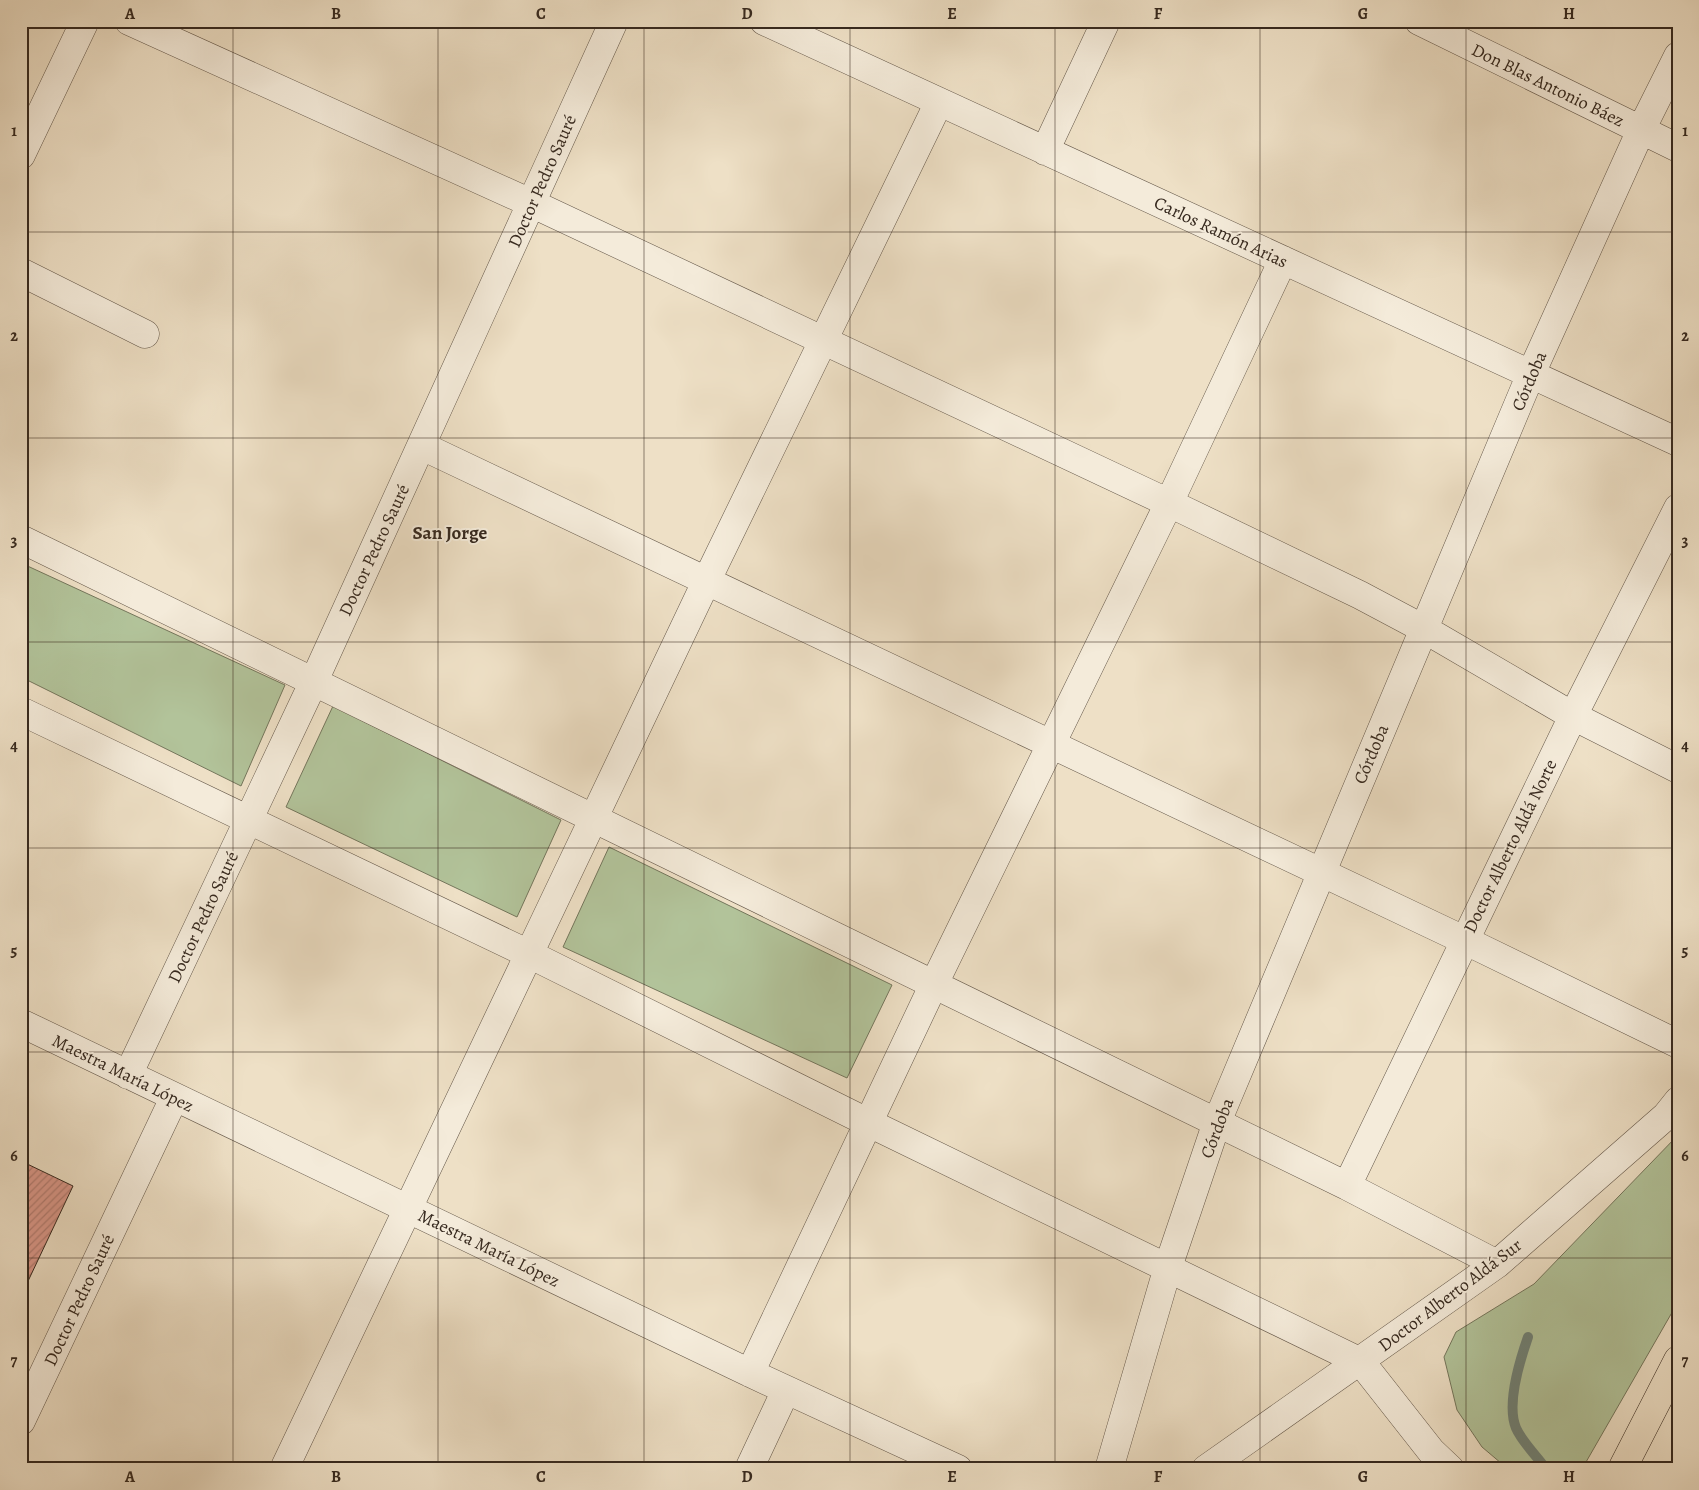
<svg xmlns="http://www.w3.org/2000/svg" width="1699" height="1490" font-family="Alegreya,serif">
  <defs>
    <pattern id="building-hatch" width="6" height="6" patternUnits="userSpaceOnUse" patternTransform="scale(1.25)"><rect width="6" height="6" fill="#da988a"/><path d="M-1 1l2-2M0 6l6-6M5 7l2-2" fill="none" stroke="#b27c70"/></pattern>
  </defs>
  <rect width="100%" height="100%" fill="#eee0c6"/>
  <filter id="stains"><feTurbulence type="fractalNoise" baseFrequency=".004" numOctaves="4"/><feColorMatrix values="0 0 0 0 .2 0 0 0 0 .09 0 0 0 0 .02 0 0 0 .5 -.17"/></filter>
  <radialGradient id="worn" r=".72"><stop offset=".6" stop-color="#630" stop-opacity="0"/><stop offset="1" stop-color="#630" stop-opacity=".3"/></radialGradient>
  <path fill="#b2c39a" stroke="#74765c" d="M21,563l264,122 -44,101 -220,-109z
    M333,706l228,114 -44,97 -231,-110z
    M609,847l283,138 -45,93 -284,-131z
    M1678,1135v167l-96,167h-74l-26,-22 -25,-37 -13,-53 12,-25 78,-48z"/>
  <g fill="none" stroke-linecap="round" stroke-linejoin="round">
    <path stroke="#718277" stroke-width="10" d="M1528,1337c-8,23 -22,67 -12,91 6,14 21,28 30,41"/>
  </g>
  <path fill="url(#building-hatch)" stroke="#36291f" d="M21,1161l52,25 -52,110z"/>
  <g fill="none" stroke-linecap="round" stroke-linejoin="round">
    <defs>
      <path id="street" d="M129,21l404,183 636,299 191,92 64,34 149,87 105,53
        M764,21l914,421
        M1419,21l259,127
        M1045,151l61,-130
        M21,155l64,-134
        M21,272l124,62
        M422,446l1042,494 214,104
        M21,539l1326,647 150,78
        M21,711l508,243 340,169 492,239 70,89 19,18
        M21,1023l729,350 208,96
        M128,1075l186,-394 300,-660
        M1347,1186l226,-470 105,-208
        M750,1373l183,-387 236,-483 114,-243
        M21,1421l153,-323
        M284,1469l422,-887 233,-480
        M749,1469l37,-79
        M1109,1469l59,-202 49,-145 313,-746 111,-246 37,-74
        M1206,1469l291,-205 169,-148 12,-15"/>
      <path id="primary" d="M1622,1469l56,-109"/>
    </defs>
    <use href="#street" stroke="#645749" stroke-width="29"/>
    <use href="#primary" stroke="#36291f" stroke-width="29"/>
    <use href="#street" stroke="#f4ebda" stroke-width="28"/>
    <use href="#primary" stroke="#eee0c6" stroke-width="28"/>
  </g>
  <path fill="none" stroke="#36291f" stroke-width="1" stroke-opacity="0.55" d="M233,21v1448M438,21v1448M644,21v1448M850,21v1448M1055,21v1448M1260,21v1448M1466,21v1448M21,232h1657M21,438h1657M21,642h1657M21,848h1657M21,1052h1657M21,1258h1657"/>
  <g text-anchor="middle" stroke-width="4" stroke-linejoin="round" paint-order="stroke">
    <g font-size="18" fill="#36291f" stroke="#f4ebda">
      <text transform="translate(1548 85) rotate(26)" y="6">Don Blas Antonio Báez</text>
      <text transform="translate(542 181) rotate(-66)" y="6">Doctor Pedro Sauré</text>
      <text transform="translate(1221 232) rotate(25)" y="6">Carlos Ramón Arias</text>
      <text transform="translate(1529 381) rotate(-67)" y="6">Córdoba</text>
      <text transform="translate(374 550) rotate(-65)" y="6">Doctor Pedro Sauré</text>
      <text transform="translate(1371 754) rotate(-67)" y="6">Córdoba</text>
      <text transform="translate(1510 846) rotate(-64)" y="6">Doctor Alberto Aldá Norte</text>
      <text transform="translate(203 917) rotate(-65)" y="6">Doctor Pedro Sauré</text>
      <text transform="translate(123 1073) rotate(26)" y="6">Maestra María López</text>
      <text transform="translate(1217 1128) rotate(-69)" y="6">Córdoba</text>
      <text transform="translate(489 1248) rotate(26)" y="6">Maestra María López</text>
      <text transform="translate(1450 1295) rotate(-37)" y="6">Doctor Alberto Aldá Sur</text>
      <text transform="translate(79 1300) rotate(-65)" y="6">Doctor Pedro Sauré</text>
    </g>
    <g font-size="19" font-weight="bold" fill="#36291f" stroke="#f4ebda">
      <text x="450" y="539">San Jorge</text>
    </g>
  </g>
  <rect width="1699" height="1490" fill="none" stroke="#eee0c6" stroke-width="55"/>
  <rect x="28" y="28" width="1644" height="1434" fill="none" stroke="#36291f" stroke-width="2"/>
  <g font-size="16" text-anchor="middle" font-weight="bold" fill="#36291f">
    <text x="130" y="19">A</text>
    <text x="336" y="19">B</text>
    <text x="541" y="19">C</text>
    <text x="747" y="19">D</text>
    <text x="952" y="19">E</text>
    <text x="1158" y="19">F</text>
    <text x="1363" y="19">G</text>
    <text x="1569" y="19">H</text>
    <text x="14" y="136">1</text>
    <text x="1685" y="136">1</text>
    <text x="14" y="341">2</text>
    <text x="1685" y="341">2</text>
    <text x="14" y="546">3</text>
    <text x="1685" y="546">3</text>
    <text x="14" y="751">4</text>
    <text x="1685" y="751">4</text>
    <text x="14" y="956">5</text>
    <text x="1685" y="956">5</text>
    <text x="14" y="1161">6</text>
    <text x="1685" y="1161">6</text>
    <text x="14" y="1366">7</text>
    <text x="1685" y="1366">7</text>
    <text x="130" y="1482">A</text>
    <text x="336" y="1482">B</text>
    <text x="541" y="1482">C</text>
    <text x="747" y="1482">D</text>
    <text x="952" y="1482">E</text>
    <text x="1158" y="1482">F</text>
    <text x="1363" y="1482">G</text>
    <text x="1569" y="1482">H</text>
  </g>
  <rect width="100%" height="100%" filter="url(#stains)"/>
  <rect width="100%" height="100%" fill="url(#worn)"/>
</svg>
